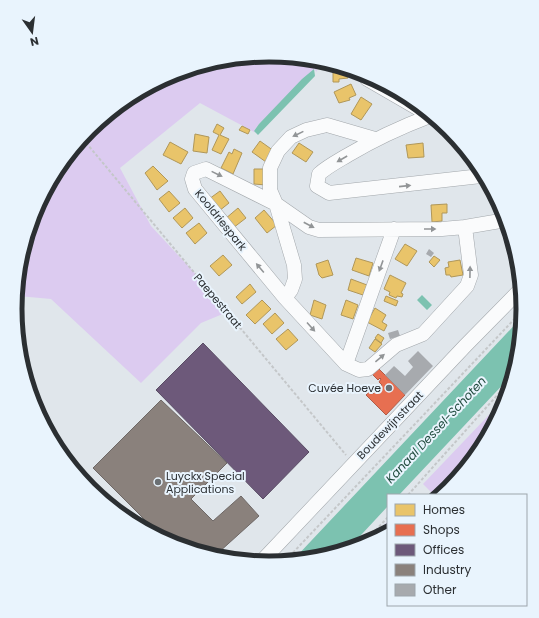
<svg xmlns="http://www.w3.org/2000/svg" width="539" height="618" font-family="Poppins,sans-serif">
  <rect width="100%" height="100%" fill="#e0e6eb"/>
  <path fill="#dccbf0" d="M270,55l46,9 1,8 -3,-3 -55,55 -5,7 2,2 -56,-30 -80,65 31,58 79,85 -29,12 -60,60 -90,-84 -33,-3 16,-85 56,-82 82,-55z
    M507,396c-7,33 -51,73 -74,98l-10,-10z
    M388,521v9l-22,14z"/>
  <path fill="#7cc2b0" d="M314,69l1,7 -57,59 -4,-4 5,-7 43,-45z
    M422,295l10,10 -5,5 -10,-10z
    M523,316l-12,60 -112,119h-11v11l-39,42 -54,10z"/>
  <path fill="#e9c46a" stroke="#b09759" d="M339,68l9,2v8l-9,1v3h-6v-13z
    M351,84l5,11 -7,3 1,2 -11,3 -5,-11z
    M361,97l11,7 -11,16 -10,-6z
    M217,124l7,4 -4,7 9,4 -8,15 -9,-4 7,-15 -6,-3z
    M242,126l8,4 -2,4 -9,-4z
    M195,134l14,3 -2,16 -14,-2z
    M260,141l14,10 -8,11 -14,-10z
    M170,142l18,10 -7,12 -18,-9z
    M299,143l14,9 -7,10 -14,-9z
    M423,143l1,14 -16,1 -2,-13z
    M234,149l8,4 -9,21 -12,-6 8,-16 3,2z
    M153,166l15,15 -11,9 -12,-17z
    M254,169h13l-1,16 -12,-1z
    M169,191l11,12 -11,9 -10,-13z
    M220,191l9,12 -10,8 -10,-12z
    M447,204v9h-5v8l-10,1 -1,-17z
    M185,208l8,10 -11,10 -9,-10z
    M238,208l8,10 -13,10 -8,-9z
    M264,210l13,15 -10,8 -12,-15z
    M199,223l8,10 -12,11 -9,-11z
    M405,244l12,7 -10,15 -12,-7z
    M223,255l9,10 -13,11 -9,-10z
    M434,256l6,4 -6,7 -5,-5z
    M356,258l17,5 -4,13 -17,-6z
    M328,260l5,15 -11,3 -3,-3 -3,-11z
    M460,260l3,15 -12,2 -1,-2h-4l-1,-7 4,-1 -1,-5z
    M390,275l16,8 -5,10 2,1 -1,3 -5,-1 -1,2 -7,-3 1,-3 -6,-3z
    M351,279l16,6 -4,10 -15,-5z
    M250,284l6,8 -14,12 -6,-7z
    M386,296l12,5 -2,5 -12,-5z
    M262,300l9,9 -16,15 -9,-9z
    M314,300l12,5 -4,14 -12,-4z
    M346,300l12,5 -5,14 -12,-4z
    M375,308l11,7 -4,7 5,3 -3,6 -17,-9z
    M275,313l9,10 -12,11 -9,-10z
    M288,329l10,11 -12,10 -10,-11z
    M378,334l6,4 -3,5 -6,-5z
    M375,339l7,5 -7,8 -6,-4z"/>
  <path fill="#e76f51" stroke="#af5c48" d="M375,365l30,30 -19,20 -20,-20 4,-4 3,3 9,-9 -3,-3 2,-3 -1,-1 -2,2 -9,-9z"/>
  <path fill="#6d597a" stroke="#594c64" d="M203,343l106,109 -46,47 -107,-109z"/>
  <path fill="#8a817c" stroke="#6e6866" d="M161,400l66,63 -36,36 22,22 28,-25 18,20 -41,37 -46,-9 -10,-7 -69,-69z"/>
  <path fill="#a7aaae" d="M429,249l5,4 -3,4 -5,-3z
    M398,330l2,6 -10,3 -2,-6z
    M418,351l15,15 -28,29 -20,-20 9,-9 11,10 8,-9 -5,-6z"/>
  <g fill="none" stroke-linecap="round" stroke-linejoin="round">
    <defs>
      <path id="minor" d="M363,73l4,6 57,33
        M430,116c-29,11 -55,23 -82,39 -10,6 -20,11 -29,19l-2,12 12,7 152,-17
        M465,227l-23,2 -123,1 -10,-3 -33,-23 -70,-35 -12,4 -2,6 3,10 90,109 61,66 13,6 9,-1 28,-24 27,-11 44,-48 4,-11 -6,-48 41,-7
        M285,298l6,-8 4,-11 -1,-14 -18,-61 -6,-14v-22l8,-17 13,-14 15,-7 21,-5 48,14
        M346,364l48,-135
        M261,562l204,-216 55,-56"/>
    </defs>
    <use href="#minor" stroke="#a2a7ab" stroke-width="15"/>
    <path stroke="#c4c7c9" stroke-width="2" stroke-dasharray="3 2" stroke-linecap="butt" d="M83,139l263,316
      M408,495l101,-113
      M362,545l26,-28
      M286,560l238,-251"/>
    <use href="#minor" stroke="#fafbfc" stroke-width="14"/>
  </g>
  <defs><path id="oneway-solid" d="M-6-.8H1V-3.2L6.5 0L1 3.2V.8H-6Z"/></defs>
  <g fill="#929597">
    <use href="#oneway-solid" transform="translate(298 134) rotate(154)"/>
    <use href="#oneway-solid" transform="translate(342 159) rotate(150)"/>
    <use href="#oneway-solid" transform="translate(217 174) rotate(26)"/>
    <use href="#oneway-solid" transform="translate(405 186) rotate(-6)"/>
    <use href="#oneway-solid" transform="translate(309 225) rotate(28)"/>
    <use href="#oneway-solid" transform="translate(430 229)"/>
    <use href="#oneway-solid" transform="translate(381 266) rotate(110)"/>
    <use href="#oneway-solid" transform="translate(260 268) rotate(-130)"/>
    <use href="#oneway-solid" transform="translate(470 272) rotate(-89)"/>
    <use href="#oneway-solid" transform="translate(311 327) rotate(48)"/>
    <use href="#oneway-solid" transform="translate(380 358) rotate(-40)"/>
  </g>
  <g fill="#6a6f73" stroke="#e9f4fd" stroke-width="1.5">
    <circle cx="389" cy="388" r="4"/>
    <circle cx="158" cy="482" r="4"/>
  </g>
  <g text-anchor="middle" stroke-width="4" stroke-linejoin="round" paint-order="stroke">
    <g font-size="11" fill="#2b2f32" stroke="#e9f4fd">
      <text transform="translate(221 220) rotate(51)" y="4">Kooldriespark</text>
      <text transform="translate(218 301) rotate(50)" y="4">Paepestraat</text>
      <text transform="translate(390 425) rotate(-46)" y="4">Boudewijnstraat</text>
    </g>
    <g font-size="11" fill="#2b2f32" stroke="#e9f4fd" text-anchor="end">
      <text x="381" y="392">Cuvée Hoeve</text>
      <text x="166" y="480" text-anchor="start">Luyckx Special<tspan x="166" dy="13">Applications</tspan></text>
    </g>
    <g font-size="12" font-style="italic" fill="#204b3e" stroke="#e9f4fd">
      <text transform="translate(436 430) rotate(-47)" y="4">Kanaal Dessel-Schoten</text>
    </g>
  </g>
  <path d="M0 0H539V618H0ZM22 309a247 247 0 1 1 494 0a247 247 0 1 1-494 0Z" fill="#e9f4fd" fill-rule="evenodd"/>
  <path fill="none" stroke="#2b2f32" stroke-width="5" d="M22 309a247 247 0 1 1 494 0a247 247 0 1 1-494 0Z"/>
  <rect x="387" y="494" width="140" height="112" fill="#e9f4fd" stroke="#9da5ac"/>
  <rect x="395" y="504" width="20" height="12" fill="#e9c46a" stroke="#9da5ac"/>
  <text x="423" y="514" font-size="12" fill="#2b2f32">Homes</text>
  <rect x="395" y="524" width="20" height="12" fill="#e76f51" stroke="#9da5ac"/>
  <text x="423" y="534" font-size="12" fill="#2b2f32">Shops</text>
  <rect x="395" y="544" width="20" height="12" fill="#6d597a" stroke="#9da5ac"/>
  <text x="423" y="554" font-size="12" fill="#2b2f32">Offices</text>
  <rect x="395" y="564" width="20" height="12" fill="#8a817c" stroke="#9da5ac"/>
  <text x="423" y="574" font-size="12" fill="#2b2f32">Industry</text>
  <rect x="395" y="584" width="20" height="12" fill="#a7aaae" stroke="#9da5ac"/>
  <text x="423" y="594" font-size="12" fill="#2b2f32">Other</text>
  <g transform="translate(32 32) rotate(166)" stroke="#e9f4fd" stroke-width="3" paint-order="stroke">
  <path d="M0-3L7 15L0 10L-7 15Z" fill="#2b2f32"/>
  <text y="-6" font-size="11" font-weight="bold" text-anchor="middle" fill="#2b2f32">N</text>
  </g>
</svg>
